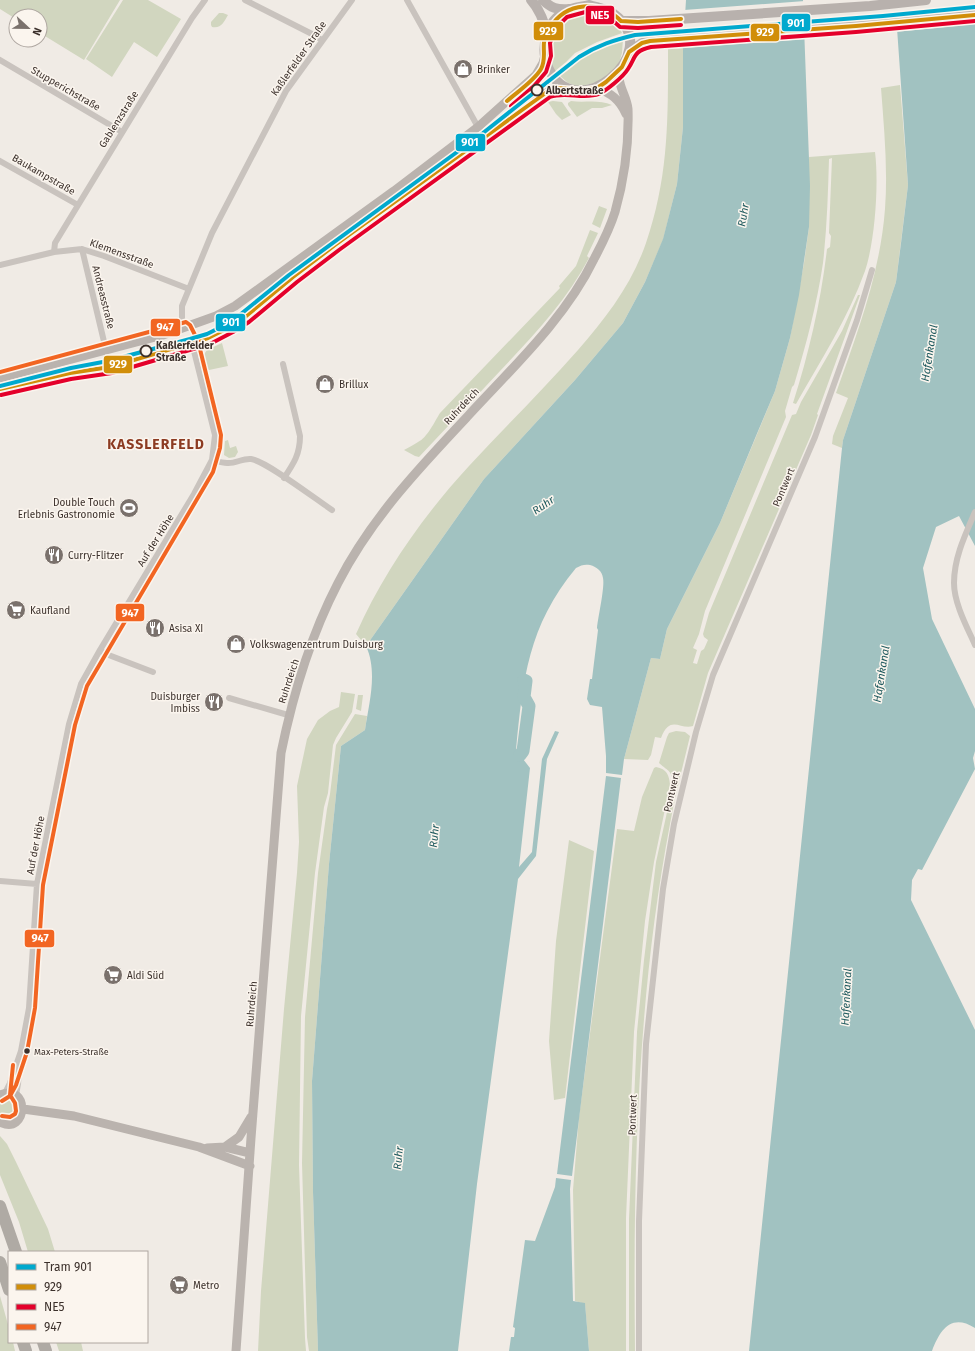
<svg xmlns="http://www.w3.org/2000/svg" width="975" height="1351" font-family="'Fira Sans',sans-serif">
  <rect width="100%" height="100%" fill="#f0ebe5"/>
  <path fill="#d1d6bf" d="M0,0h120l-36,60 -44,-27v-17h-24v3l-16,-10z
    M123,0h25l33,19 -24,38 -23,-15 -22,35 -26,-18z
    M587,10c15,1 29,8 35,23l-25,9 -22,11 -9,9 -11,9c-14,-31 0,-54 32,-61z
    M219,13h4l5,2c-4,7 -7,14 -16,12l-1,-2v-3z
    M623,39l-1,14 -3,10 -16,17 -23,7 -12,-4 -9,-8c22,-17 37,-28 64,-36z
    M683,48v79l-6,57 -14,56 -18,42 -22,41 -48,57 -91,99 -118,167 -10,-12c27,-61 67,-118 113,-168 36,-39 74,-76 109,-116 28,-32 54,-66 68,-107 23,-67 22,-125 22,-194z
    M900,85l8,100 -12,97 -53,158 -1,8 -10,-4 1,-8 15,-38 -12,-5c21,-59 44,-119 49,-184 3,-40 -1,-81 -4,-121z
    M553,101l9,1 9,13 -9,5 -6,-6 -8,-12z
    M571,101c14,2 28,-2 41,4l-10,3h-10l-15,9 -9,-12v-2z
    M875,152c4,32 0,89 -10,119 -17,47 -44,89 -69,133l-3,-1c16,-50 28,-102 34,-154l3,-2 1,-11 -2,-3 3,-75 -3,1c-1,34 -2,69 -6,104 -6,41 -17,82 -29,122l-2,2 -7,24 1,6 -81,194 -6,23 -6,14 4,2 -4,13 4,1 4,-13 3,-2 4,-9 -4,-3 -1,-3 6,-21 83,-198 4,-1 5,-12 41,-71 16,-36h2l-43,119 1,1 -7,20 -103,238 -15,53c-13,4 -23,-12 -32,12l-6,-1 -4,18 -3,5 -24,-1 27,-101 9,1 7,-30 53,-106 55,-132 15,-53 14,-75 5,-36v-70z
    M599,206l8,3 -7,19 -8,-4z
    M590,230l8,3 -11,23 2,2c-22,42 -55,77 -88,112 -27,29 -55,58 -82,87l-4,-1 -11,-6c5,-3 10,-5 14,-8 9,-4 17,-21 22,-29l120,-125 -1,-2 17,-20z
    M222,343l6,23 -19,4 -2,-1 -4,-13 4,-6z
    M228,440l2,8 6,-2 2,6 -3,5 -6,1 -5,-3 1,-14z
    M341,692l14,2 -3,18 -16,26 -3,7 -5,48 -4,14 -9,66 -14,143 -2,149 6,173 1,13h-48l3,-60 23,-282 13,-136 2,-31 -2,-56 10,-47 11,-19 12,-9 9,-4z
    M358,695h5l-2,16 -5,-2z
    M355,714l12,2 -2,14 -24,16 -12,118 -17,217 1,111 5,159h-9l-2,-14 -5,-174 3,-146 13,-144 9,-64 3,-15 6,-49z
    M676,731l9,1 5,4c-7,30 -15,59 -20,88 -33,173 -37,351 -35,527h-6v-132l8,-187 7,-72 12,-98 17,-77c-1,-15 -4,-13 -14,-22l8,-26 2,-4z
    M656,767c11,2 13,8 14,18l-16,77 -9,59 -11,111 -8,186v133h-37l-4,-47 -10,-3 -2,-111 6,-73 38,-288 17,2 8,-34 12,-29z
    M569,840l25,11 -29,247 -11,2 -5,-59 7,-100z
    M-2 1108a10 10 0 1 1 20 0a10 10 0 1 1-20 0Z
    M0,1136l7,8 9,18 32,67 7,23h-27l-9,-30 -19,-47z
    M0,1296l9,32v14h4l2,9h-15z
    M56,1342h25l2,9h-24z"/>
  <path fill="#a1c2c1" d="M686,0h117l7,186 -1,41 -10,68 -9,43 -15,53 -19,45 -36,87 -53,106 -7,30 -9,-1 -27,101 -2,16 -16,-2v-17l-4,-49 -12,-2 -3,-6 3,-20h2l6,-49 -1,-2c1,-11 8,-41 6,-50 -1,-7 -6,-11 -13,-13 -5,-1 -9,0 -14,3 -48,58 -53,111 -60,182l14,18 -11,99 13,-15 10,-93 13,-28 4,1 -12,27 -11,97 -18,23 -41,305 -19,167h-140l-5,-159 -1,-111 17,-217 12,-118 24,-16c4,-27 13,-58 1,-84l118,-167 91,-99 48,-57 22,-41 18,-43 14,-55 6,-57v-79z
    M975,0v546l-16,-30 -23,11 -13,41 9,51 43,90v42l-2,7 2,11 -53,101 -4,-1 -6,11 -1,20 64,130v298c-24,-15 -35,2 -43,23h-183l93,-903 1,-8 53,-158 5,-39 7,-58 -11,-157z
    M606,776l15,2 -49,398 -15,-2z
    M556,1178l15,2 -1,9 3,112 12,2 4,48h-80l2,-14h3l1,-9 -2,-1 12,-87 10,1 20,-54z"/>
  <path fill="#f0ebe5" d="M905,0h70v24l-80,8 1,-6 11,-1z
    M805,1l1,38 -124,9 2,-38z"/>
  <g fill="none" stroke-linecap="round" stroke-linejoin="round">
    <path stroke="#a1c2c1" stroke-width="13" d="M520,755l3,-4 6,-45 -5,-9 2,-16 -2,-1"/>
    <path stroke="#c9c3be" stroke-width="6" d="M245,0l67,34 10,6
      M407,0l71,127 7,9
      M0,60l122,72
      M0,161l78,44
      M82,249l24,101
      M54,252l1,-9 137,-225 13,-18
      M0,265l54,-13 28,-3 22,7 85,33
      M185,328l-3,-10v-12l30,-73 74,-142 66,-91
      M283,364l17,72c0,18 -6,27 -16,42
      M212,460c4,1 10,3 15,3 8,1 16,-5 24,-4 15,2 66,41 81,51
      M975,512c-10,23 -21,46 -21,71 0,20 13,44 21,62
      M100,650l6,4 47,18
      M229,698l59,17
      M0,881l37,3
      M5,1093l5,-10 11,-32 8,-43 8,-124 32,-160 12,-40 19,-34 94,-156 18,-34 3,-25 -23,-92
      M16,1095l2,-11 2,-24
      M639,1351v-130l7,-177 17,-155 11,-65 22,-92 17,-57 102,-238 42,-117 15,-50"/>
    <path stroke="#bab3ae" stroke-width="9" d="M597,88c14,5 23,12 29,26
      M0,378l163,-43 53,-19 19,-10 159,-115 84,-64 58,-52 7,-12 2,-8
      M0,389l70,-16 40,-6 82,-24 16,-5 22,-11 15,-10 48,-40 42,-32 170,-124 42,-29 10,-4 12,1
      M0,1095c30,-13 28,41 0,27
      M23,1109l51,7 125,31 51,19
      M225,1147l14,-10 12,-20
      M207,1148l18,-1 25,6
      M236,1351l15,-213 30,-385c12,-59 29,-116 57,-170 32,-63 81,-115 129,-166 45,-49 98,-98 127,-158 8,-15 16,-31 21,-47 9,-32 14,-70 13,-103 -1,-10 -6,-17 -8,-26 -2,-6 1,-11 2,-16"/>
    <path stroke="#b8b1ad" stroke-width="10" d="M531,0c9,10 13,21 16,34
      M543,0c8,8 14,10 26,9
      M589,5c9,3 19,4 26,10 51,38 -41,114 -67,52 -8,-19 -2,-46 18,-56 7,-4 16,-4 23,-6z
      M621,21h28l221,-15 56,-6
      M629,52l13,-9 8,-2 206,-15 119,-11"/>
    <path stroke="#afaaa4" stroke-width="12" d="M0,1206l16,46
      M0,1262l9,28
      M23,1342l3,9
      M43,1342l3,9"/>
    <defs>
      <path id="bus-1" d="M507,101c10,-9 27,-20 34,-32 5,-9 2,-18 3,-27 1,-5 4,-10 6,-14 16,-27 50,-28 71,-7l17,1 43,-3
        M0,389l70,-16 40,-6 98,-29 22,-11 15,-10 48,-40 42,-32 212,-153 10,-4 25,2 15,-2 9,-6 16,-15 7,-15 13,-9 8,-2 206,-15 119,-11"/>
      <path id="bus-2" d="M511,106l23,-20 12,-14 5,-16 -1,-13 2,-6 8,-13 7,-7 22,-6 22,8 9,8 18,1 43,-3
        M1,395l70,-16 41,-6 98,-29 23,-12 16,-10 48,-40 42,-32 211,-153c16,-6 33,3 49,-3 8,-4 24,-17 29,-25 8,-12 5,-18 23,-22l205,-15 119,-11"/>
      <path id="bus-3" d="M0,372l186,-50 4,3 8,16 23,94 -1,13 -7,24 -126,214 -12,39 -32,160 -8,123 -8,44 -11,33 -6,11 -8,5
        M2,1116l8,1 5,-3 1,-3 -1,-8 -5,-8 3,-30"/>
    </defs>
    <use href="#bus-1" stroke="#fbf5ee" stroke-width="7"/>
    <use href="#bus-2" stroke="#fbf5ee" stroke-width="7"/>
    <use href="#bus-3" stroke="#fbf5ee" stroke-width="7"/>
    <use href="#bus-1" stroke="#d18e09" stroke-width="4"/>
    <use href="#bus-2" stroke="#e4002b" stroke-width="4"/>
    <use href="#bus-3" stroke="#f26522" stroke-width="4"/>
    <defs>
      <path id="tram-1" d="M0,386l71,-18 37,-7 82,-22 17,-5 24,-12 58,-47 194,-142 96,-76c19,-12 35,-17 56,-22l248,-19 92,-9"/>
    </defs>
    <use href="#tram-1" stroke="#fbf5ee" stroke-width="7"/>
    <use href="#tram-1" stroke="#00a9ce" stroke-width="4"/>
  </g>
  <defs>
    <symbol id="shop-disc" viewBox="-11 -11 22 22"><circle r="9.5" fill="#7a716c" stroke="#fbf5ee"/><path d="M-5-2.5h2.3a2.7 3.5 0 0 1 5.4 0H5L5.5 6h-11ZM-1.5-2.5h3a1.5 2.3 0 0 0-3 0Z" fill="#fff"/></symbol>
    <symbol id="stadium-disc" viewBox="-11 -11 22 22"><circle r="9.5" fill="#7a716c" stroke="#fbf5ee"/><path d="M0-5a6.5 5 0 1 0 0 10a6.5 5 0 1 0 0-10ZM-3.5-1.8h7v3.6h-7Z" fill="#fff"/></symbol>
    <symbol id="restaurant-disc" viewBox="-11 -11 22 22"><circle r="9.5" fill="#7a716c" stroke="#fbf5ee"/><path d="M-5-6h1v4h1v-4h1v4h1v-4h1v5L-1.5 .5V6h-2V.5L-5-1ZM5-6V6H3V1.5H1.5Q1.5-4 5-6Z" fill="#fff"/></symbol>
    <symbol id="supermarket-disc" viewBox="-11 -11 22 22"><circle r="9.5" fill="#7a716c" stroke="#fbf5ee"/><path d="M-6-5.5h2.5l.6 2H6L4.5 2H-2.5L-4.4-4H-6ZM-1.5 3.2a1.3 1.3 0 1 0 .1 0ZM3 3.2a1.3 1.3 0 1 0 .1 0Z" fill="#fff"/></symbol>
  </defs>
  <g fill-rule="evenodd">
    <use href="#shop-disc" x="452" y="58" width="22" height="22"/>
    <use href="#shop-disc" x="314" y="373" width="22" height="22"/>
    <use href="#stadium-disc" x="118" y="497" width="22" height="22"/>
    <use href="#restaurant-disc" x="43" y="544" width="22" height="22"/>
    <use href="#supermarket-disc" x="5" y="599" width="22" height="22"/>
    <use href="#restaurant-disc" x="144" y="617" width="22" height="22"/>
    <use href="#shop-disc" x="225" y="633" width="22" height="22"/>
    <use href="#restaurant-disc" x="203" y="691" width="22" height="22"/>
    <use href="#supermarket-disc" x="102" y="964" width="22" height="22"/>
    <use href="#supermarket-disc" x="168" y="1274" width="22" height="22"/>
  </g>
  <g fill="#fbf5ee" stroke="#3b302b" stroke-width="2">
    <circle cx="537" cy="90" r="5.5"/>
    <circle cx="146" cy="351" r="5.5"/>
  </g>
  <circle fill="#3b302b" stroke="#fbf5ee" stroke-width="1.5" cx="27" cy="1051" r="3.5"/>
  <g text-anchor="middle" stroke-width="3" stroke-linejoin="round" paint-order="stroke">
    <g font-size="9" fill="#3b302b" stroke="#fbf5ee" text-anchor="start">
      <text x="34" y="1055">Max-Peters-Straße</text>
    </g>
    <g font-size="10" fill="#3b302b" stroke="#fbf5ee">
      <text transform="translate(298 58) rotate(-55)" y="4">Kaßlerfelder Straße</text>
      <text transform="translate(66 88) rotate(30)" y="4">Stupperichstraße</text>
      <text transform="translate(118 119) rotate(-58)" y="4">Gablenzstraße</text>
      <text transform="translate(44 174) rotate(30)" y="4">Baukampstraße</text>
      <text transform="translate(122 253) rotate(20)" y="4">Klemensstraße</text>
      <text transform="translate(104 297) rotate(76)" y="4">Andreasstraße</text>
      <text transform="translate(461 406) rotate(-47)" y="4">Ruhrdeich</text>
      <text transform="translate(783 487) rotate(-67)" y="4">Pontwert</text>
      <text transform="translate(155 540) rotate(-58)" y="4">Auf der Höhe</text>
      <text transform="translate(288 681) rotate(-72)" y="4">Ruhrdeich</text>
      <text transform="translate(671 792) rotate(-77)" y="4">Pontwert</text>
      <text transform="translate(35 845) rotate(-79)" y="4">Auf der Höhe</text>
      <text transform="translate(251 1004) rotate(-85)" y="4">Ruhrdeich</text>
      <text transform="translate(632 1115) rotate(-88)" y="4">Pontwert</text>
    </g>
    <g font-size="10" fill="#3b302b" stroke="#fbf5ee" text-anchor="start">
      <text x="477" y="73">Brinker</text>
      <text x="339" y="388">Brillux</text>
      <text x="115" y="506" text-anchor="end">Double Touch<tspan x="115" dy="12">Erlebnis Gastronomie</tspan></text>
      <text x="68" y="559">Curry-Flitzer</text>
      <text x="30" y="614">Kaufland</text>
      <text x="169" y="632">Asisa XI</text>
      <text x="250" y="648">Volkswagenzentrum Duisburg</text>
      <text x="200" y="700" text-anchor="end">Duisburger<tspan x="200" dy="12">Imbiss</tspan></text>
      <text x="127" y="979">Aldi Süd</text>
      <text x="193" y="1289">Metro</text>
    </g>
    <g font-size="10" font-weight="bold" fill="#3b302b" stroke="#fbf5ee" text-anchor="start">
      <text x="546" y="94">Albertstraße</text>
      <text x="156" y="349">Kaßlerfelder<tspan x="156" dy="12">Straße</tspan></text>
    </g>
    <g font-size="11" font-style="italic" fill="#1f5a5e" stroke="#fbf5ee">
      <text transform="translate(743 215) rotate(-81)" y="4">Ruhr</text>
      <text transform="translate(929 353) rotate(-81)" y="4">Hafenkanal</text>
      <text transform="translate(543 505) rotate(-34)" y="4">Ruhr</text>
      <text transform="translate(881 674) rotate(-81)" y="4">Hafenkanal</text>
      <text transform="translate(434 836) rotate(-84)" y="4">Ruhr</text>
      <text transform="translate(846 997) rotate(-87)" y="4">Hafenkanal</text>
      <text transform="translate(398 1158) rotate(-84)" y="4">Ruhr</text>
    </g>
    <g font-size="14" font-weight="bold" letter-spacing="1" fill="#8c3b22" stroke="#fbf5ee">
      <text x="156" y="449">KASSLERFELD</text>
    </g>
  </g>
  <g stroke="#fbf5ee" stroke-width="1.5">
    <rect x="585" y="5" width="30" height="20" rx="4" fill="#e4002b"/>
    <rect x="781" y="13" width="30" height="19" rx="4" fill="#00a9ce"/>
    <rect x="533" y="21" width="31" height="20" rx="4" fill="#d18e09"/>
    <rect x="750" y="23" width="30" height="19" rx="4" fill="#d18e09"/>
    <rect x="455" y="133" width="31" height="19" rx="4" fill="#00a9ce"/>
    <rect x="215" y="313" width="31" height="19" rx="4" fill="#00a9ce"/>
    <rect x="150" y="318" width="31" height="19" rx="4" fill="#f26522"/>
    <rect x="103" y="355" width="30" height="19" rx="4" fill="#d18e09"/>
    <rect x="115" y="603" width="30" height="19" rx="4" fill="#f26522"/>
    <rect x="24" y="929" width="31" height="19" rx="4" fill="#f26522"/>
  </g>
  <g font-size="11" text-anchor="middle" font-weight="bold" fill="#fff">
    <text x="600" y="19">NE5</text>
    <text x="796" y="27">901</text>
    <text x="548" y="35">929</text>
    <text x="765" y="36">929</text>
    <text x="470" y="146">901</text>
    <text x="231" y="326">901</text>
    <text x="165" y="331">947</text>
    <text x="118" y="368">929</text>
    <text x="130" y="617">947</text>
    <text x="40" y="942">947</text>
  </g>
  <rect x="8" y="1251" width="140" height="92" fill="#fbf5ee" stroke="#aea6a0"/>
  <rect x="16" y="1264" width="20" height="6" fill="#00a9ce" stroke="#aea6a0"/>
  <text x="44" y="1271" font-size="12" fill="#3b302b">Tram 901</text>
  <rect x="16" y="1284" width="20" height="6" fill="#d18e09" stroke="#aea6a0"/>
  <text x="44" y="1291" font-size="12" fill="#3b302b">929</text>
  <rect x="16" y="1304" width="20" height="6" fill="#e4002b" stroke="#aea6a0"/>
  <text x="44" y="1311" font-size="12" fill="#3b302b">NE5</text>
  <rect x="16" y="1324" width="20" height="6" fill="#f26522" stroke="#aea6a0"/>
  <text x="44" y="1331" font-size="12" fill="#3b302b">947</text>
  <g transform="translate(28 28) rotate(112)"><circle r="19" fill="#fbf5ee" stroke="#aea6a0"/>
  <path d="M0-3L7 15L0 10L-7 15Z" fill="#7a716c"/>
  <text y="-6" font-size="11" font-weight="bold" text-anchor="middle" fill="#3b302b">N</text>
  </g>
</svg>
